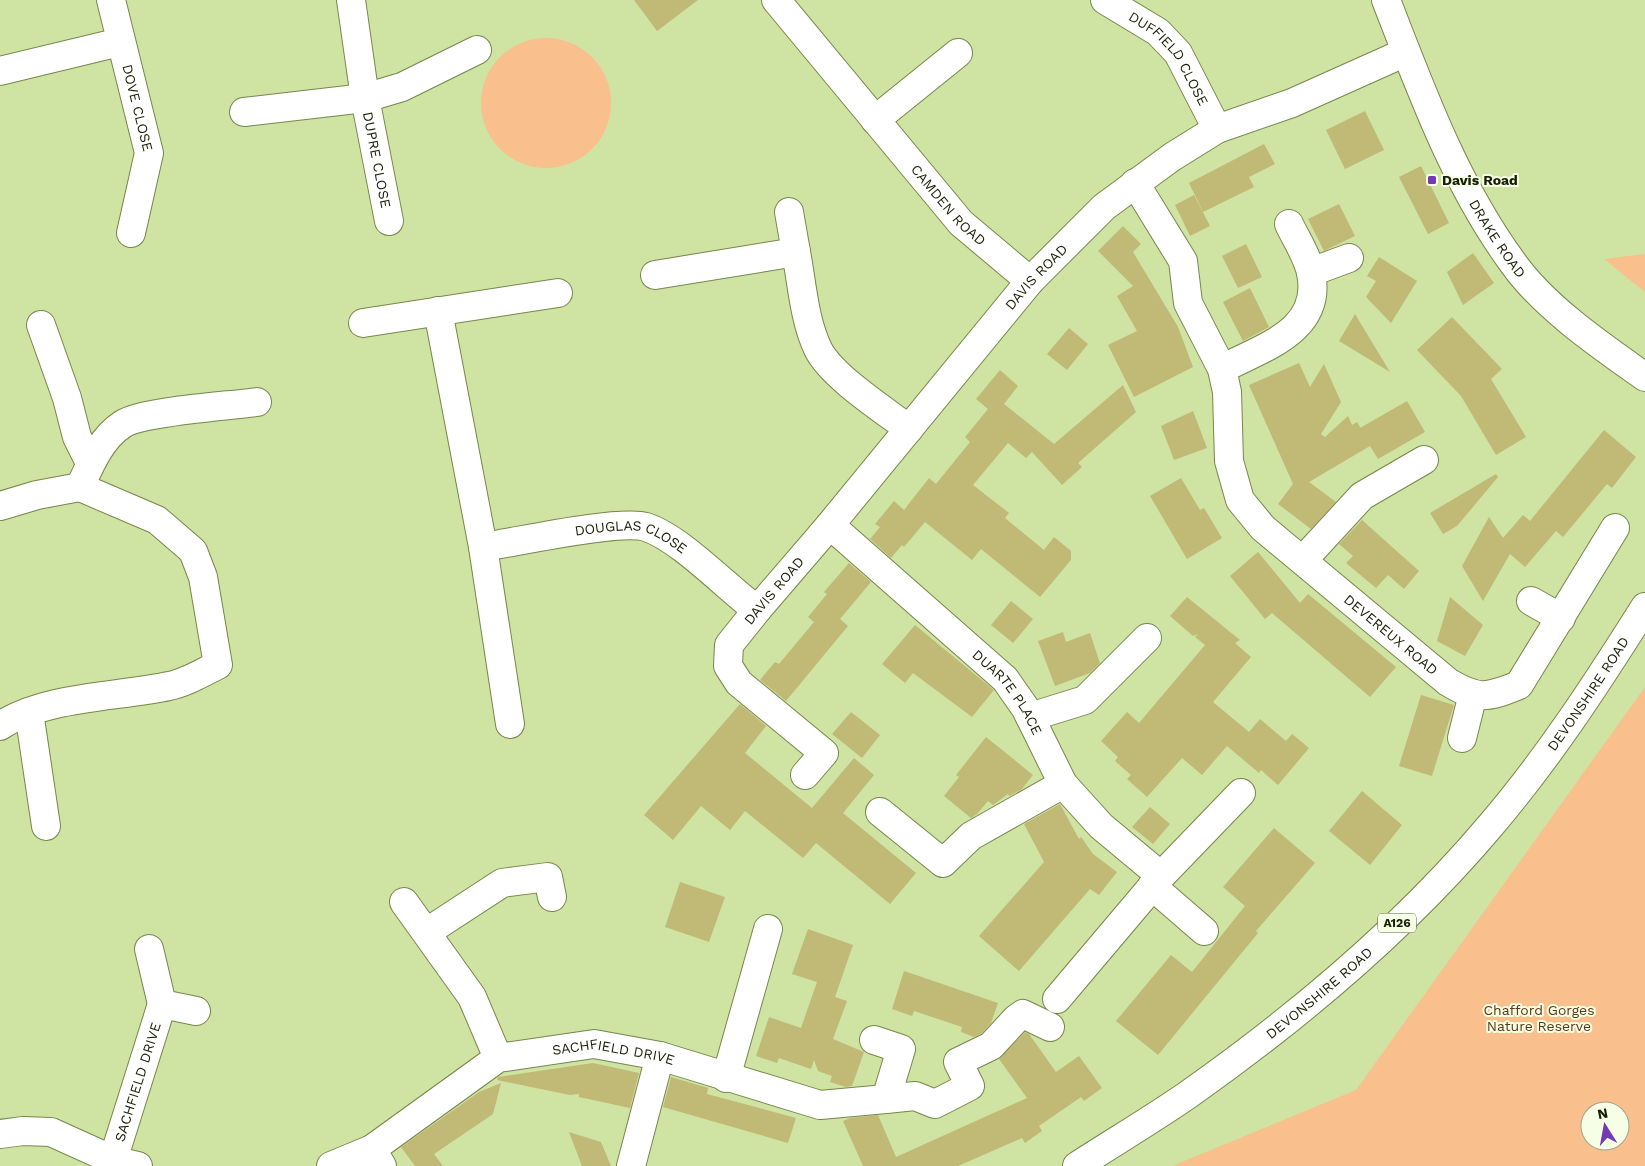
<svg xmlns="http://www.w3.org/2000/svg" width="1645" height="1166" font-family="'Work Sans',sans-serif">
  <rect width="100%" height="100%" fill="#cfe3a2"/>
  <path fill="#f9bf8d" fill-rule="evenodd" d="M481 103a65 65 0 1 1 130 0a65 65 0 1 1-130 0Z
    M1645,254v38l-41,-33z
    M1645,687v479h-473l184,-76zM1590,1111h30v30h-30z"/>
  <path fill="#c1b976" d="M634,0h64l-41,31z
    M1365,111l19,39 -39,19 -19,-39z
    M1264,144l11,20 -26,13 5,10 -51,25 -14,-29z
    M1421,166l28,57 -21,11 -29,-57z
    M1194,195l16,31 -20,10 -15,-31z
    M1339,204l16,32 -31,15 -16,-32z
    M1123,226l18,18 -8,8 45,75 15,40 -59,30 -26,-52 29,-14 -20,-35 16,-10 -35,-35z
    M1246,244l16,33 -24,11 -16,-32z
    M1473,253l21,30 -31,22 -16,-33z
    M1379,257l38,24 -26,42 -25,-26 10,-16 -9,-5z
    M1250,288l19,39 -26,14 -20,-39z
    M1355,314l35,58 -51,-31z
    M1452,317l50,52 -11,10 35,58 -30,18 -35,-59 -44,-46z
    M1069,328l19,16 -21,26 -20,-16z
    M1299,363l11,24 14,-23 17,38 -20,32 4,3 23,-21 4,9 5,-3 7,12 -4,-6 47,-27 18,31 -47,27 -8,-13 -61,36 27,20 -25,27 -33,-25 15,-20 -44,-99z
    M1000,370l18,16 -14,18 50,40 69,-59 13,27 -58,51 4,4 -20,18 -30,-33 -6,6 -18,-15 -35,42 36,28 -4,5 39,32 10,-13 17,14v9l-31,37 -59,-48 -9,11 -47,-38 -21,25 -2,-2 -11,13 -21,-19 10,-12 -5,-3 19,-23 10,9 25,-32 7,6 34,-42 -5,-5 23,-28 -12,-10z
    M1193,411l14,37 -33,12 -13,-34z
    M1604,430l32,27 -24,31 -5,-4 -44,53 -7,-6 -31,36 -15,-13 -27,47 -21,-35 27,-49 14,21 20,-23 7,6z
    M1496,474l2,3 -41,49 -14,8 -13,-21z
    M1181,478l19,32 4,-2 18,30 -35,21 -37,-63z
    M1362,520l57,51 -15,18 -16,-14 -12,13 -30,-25 7,-7 -14,-12z
    M1258,552l42,51 8,-9 88,73 -26,30 -98,-84 -7,6 -35,-43z
    M849,563l22,19 -31,37 8,7 -62,75 -26,-21 15,-18 4,2 35,-42 -6,-5 19,-23 -3,-2z
    M1187,597l53,43 -5,3 16,14 -38,45 36,30 11,-13 26,22 6,-7 17,14 -31,37 -17,-15 -2,3 -32,-27 -25,29 -20,-17 -35,39 -20,-18 4,-4 -16,-14 3,-4 -17,-16 26,-29 12,11 66,-78 -10,-8 3,-3 -5,2 -23,-20z
    M1450,597l33,28 -18,31 -28,-15z
    M1011,601l22,18 -20,24 -22,-18z
    M915,625l79,65 -22,27 -59,-44 -8,10 -23,-19z
    M1063,632l3,10 24,-9 10,30 -10,10 -35,13 -17,-45z
    M1421,695l33,10 -22,71 -33,-10z
    M740,704l26,22 -21,27 67,55 42,-50 20,17 -31,38 73,60 -26,31 -74,-61 -13,15 -58,-47 -15,19 -29,-24 -28,34 -29,-25z
    M851,712l29,23 -18,23 -30,-24z
    M986,737l47,38 -12,15 -12,6 -1,-2 -15,11 -5,-4 -11,13 -6,4 -27,-22 15,-19 -3,-2z
    M1362,791l40,34 -32,40 -41,-34z
    M1060,804l19,35 2,-2 12,17 24,18 -18,23 -9,-6 -71,82 -40,-35 65,-74 -20,-38z
    M1150,807l20,17 -17,20 -21,-17z
    M1274,828l41,35 -59,68 2,2 -100,122 -42,-34 55,-66 21,17 53,-66 -22,-19z
    M680,882l45,15 -16,45 -44,-15z
    M808,929l45,16 -18,52 12,4 -14,38 31,13 -12,34 -6,1 -16,-5 2,-6 -14,-5 -4,-11 -3,9 -32,-11 -2,5 -21,-7 13,-39 32,11 16,-46 -25,-8z
    M904,971l94,32 -7,20 -9,10 -8,4 -13,-5 1,-5 -48,-16 -2,5 -20,-7z
    M1025,1032l4,2 27,38 23,-16 23,32 -18,13 -3,-4 -42,29 3,5 -17,12 -3,-5 -64,28h-95l-20,-45 7,-3 28,-3 18,42 131,-59 -28,-39z
    M593,1063l46,10 -9,35 -51,-11v-3l-9,1 -73,-15 1,-3z
    M671,1077l37,11 -1,6 89,24 -8,25 -125,-36z
    M501,1083l-8,31 -59,40 9,12h-28l-14,-19 78,-55z
    M569,1132l32,10 10,24h-29z"/>
  <g fill="none" stroke-linecap="round" stroke-linejoin="round">
    <defs>
      <g id="minor">
        <path id="s1" d="M111,0l38,153 -18,80"/>
        <path id="s2" d="M351,0l14,98 24,123"/>
        <path id="s3" d="M776,0l185,223 69,58"/>
        <path id="s4" d="M1105,0l53,32 20,21 39,76"/>
        <path id="s5" d="M1386,0c35,90 69,184 127,263 31,44 88,83 132,114"/>
        <path d="M0,71l120,-29"/>
        <path d="M244,112l121,-14 37,-11 75,-37"/>
        <path d="M875,120l83,-67"/>
        <path id="s6" d="M1135,183l48,78 5,42 34,66 5,23 2,69 11,39 23,28 185,154c30,18 39,16 71,3l96,-157"/>
        <path d="M789,212l7,40"/>
        <path d="M1311,272l38,-14"/>
        <path d="M655,275l141,-23c6,31 8,68 22,97 13,27 66,61 91,80"/>
        <path d="M438,311l45,236 27,177"/>
        <path d="M363,323l195,-30"/>
        <path d="M41,325l26,73 10,39 13,26"/>
        <path d="M1222,369c41,-22 101,-38 89,-96 -3,-16 -15,-34 -22,-49"/>
        <path d="M80,487c10,-22 21,-49 43,-63 20,-13 106,-18 134,-22"/>
        <path d="M0,506l37,-11 43,-8 77,33 36,31 10,26 15,88c-15,7 -32,18 -49,21 -51,11 -125,10 -169,40"/>
        <path id="s7" d="M830,525l175,154 21,30 37,75 38,42 60,50"/>
        <path id="s8" d="M483,547c33,-5 137,-28 163,-20 34,11 80,60 111,83"/>
        <path d="M1303,560l59,-64 62,-36"/>
        <path d="M1531,601l30,17"/>
        <path d="M29,712l17,114"/>
        <path d="M1030,717l55,-17 62,-62"/>
        <path d="M1462,738l11,-44"/>
        <path id="s9" d="M805,775l19,-22 -85,-70 -11,-17 1,-21 28,-35 73,-85 200,-244 74,-74 68,-50 45,-28 75,-26 114,-51"/>
        <path d="M880,812l63,51 28,-27 92,-52"/>
        <path d="M1152,886l52,45"/>
        <path d="M404,902l68,95 26,61"/>
        <path d="M427,932l75,-49 46,-6 4,20"/>
        <path d="M149,949l13,55 34,7"/>
        <path d="M1057,999l104,-123 80,-83"/>
        <path d="M726,1078l42,-149"/>
        <path d="M886,1099l29,-3 20,8 35,-18 -12,-24 33,-16 25,-27 7,-5 27,13"/>
        <path id="s10" d="M0,1134l23,-3 28,1 62,28 49,-156"/>
        <path d="M112,1166l1,-6 25,6"/>
        <path d="M331,1166l41,-17"/>
        <path id="s11" d="M382,1166l-10,-17 126,-91 96,-14 66,12 160,49 66,-6 15,-50 -27,-9"/>
        <path d="M631,1166l29,-110"/>
      </g>
      <g id="major">
        <path id="s12" d="M1077,1166c37,-24 76,-47 112,-72 109,-77 216,-167 302,-269 58,-68 106,-142 154,-218"/>
      </g>
    </defs>
    <use href="#minor" stroke="#76874a" stroke-width="30"/>
    <use href="#major" stroke="#76874a" stroke-width="30"/>
    <use href="#minor" stroke="#fff" stroke-width="28"/>
    <use href="#major" stroke="#fff" stroke-width="28"/>
  </g>
  <rect fill="#733ab1" stroke="#f6ffe5" stroke-width="2" x="1427" y="175" width="10" height="10" rx="2.5"/>
  <g text-anchor="middle" stroke-width="4" stroke-linejoin="round" paint-order="stroke">
    <rect fill="#f6ffe5" stroke="#5b6249" stroke-width="1" x="1378" y="913.5" width="38" height="19" rx="4"/>
    <g font-size="12" font-weight="bold" fill="#191f06">
      <text x="1397" y="927">A126</text>
    </g>
    <g font-size="14" fill="#191f06" stroke="#f6ffe5">
      <text dy="5" stroke="none"><textPath href="#s4" startOffset="89">DUFFIELD CLOSE</textPath></text>
      <text dy="5" stroke="none"><textPath href="#s1" startOffset="111">DOVE CLOSE</textPath></text>
      <text dy="5" stroke="none"><textPath href="#s2" startOffset="162">DUPRE CLOSE</textPath></text>
      <text dy="5" stroke="none"><textPath href="#s3" startOffset="268">CAMDEN ROAD</textPath></text>
      <text dy="5" stroke="none"><textPath href="#s5" startOffset="264">DRAKE ROAD</textPath></text>
      <text dy="5" stroke="none"><textPath href="#s9" startOffset="660">DAVIS ROAD</textPath></text>
      <text dy="5" stroke="none"><textPath href="#s8" startOffset="152">DOUGLAS CLOSE</textPath></text>
      <text dy="5" stroke="none"><textPath href="#s9" startOffset="251">DAVIS ROAD</textPath></text>
      <text dy="5" stroke="none"><textPath href="#s6" startOffset="544">DEVEREUX ROAD</textPath></text>
      <text dy="5" stroke="none"><textPath href="#s12" startOffset="702">DEVONSHIRE ROAD</textPath></text>
      <text dy="5" stroke="none"><textPath href="#s7" startOffset="245">DUARTE PLACE</textPath></text>
      <text dy="5" stroke="none"><textPath href="#s12" startOffset="298">DEVONSHIRE ROAD</textPath></text>
      <text dy="5" stroke="none"><textPath href="#s11" startOffset="292">SACHFIELD DRIVE</textPath></text>
      <text dy="5" stroke="none"><textPath href="#s10" startOffset="201">SACHFIELD DRIVE</textPath></text>
    </g>
    <g font-size="14" font-weight="bold" fill="#191f06" stroke="#f6ffe5" text-anchor="start">
      <text x="1442" y="185">Davis Road</text>
    </g>
    <g font-size="14" fill="#5a3817" stroke="#f6ffe5">
      <text x="1539" y="1015">Chafford Gorges<tspan x="1539" dy="16">Nature Reserve</tspan></text>
    </g>
  </g>
  <g transform="translate(1605 1126) rotate(349)"><circle r="24" fill="#f6ffe5" stroke="#9ea58c"/>
  <path d="M0-4L9 19L0 12L-9 19Z" fill="#733ab1"/>
  <text y="-8" font-size="14" font-weight="bold" text-anchor="middle" fill="#191f06">N</text>
  </g>
</svg>
